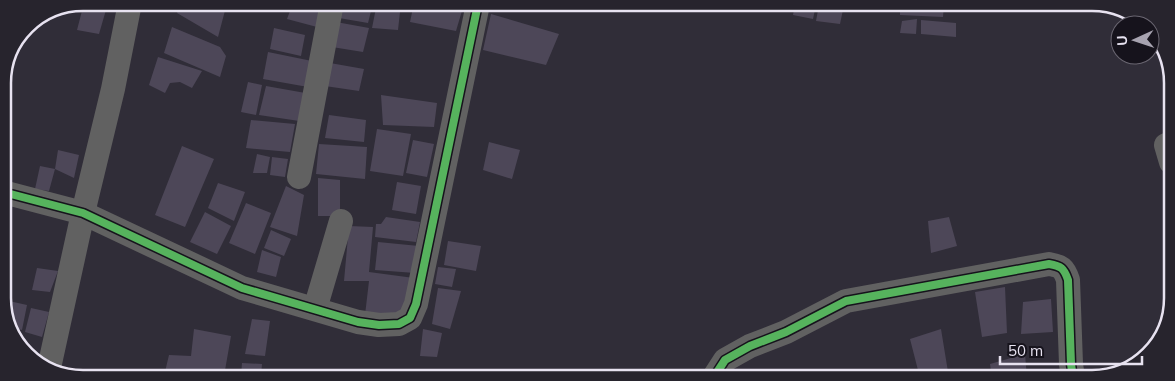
<svg xmlns="http://www.w3.org/2000/svg" width="1175" height="381" font-family="Mulish,sans-serif">
  <rect width="100%" height="100%" fill="#302d38"/>
  <path fill="#4d4758" d="M84,3h24l-9,31 -22,-4z
    M182,3h45l-9,34 -41,-24z
    M293,3h31l-7,24 -30,-8z
    M342,3h31l-5,20 -29,-5z
    M377,3h24l-3,27 -26,-2z
    M414,3l50,1 -8,27 -46,-9z
    M795,4l21,1 -3,14 -20,-4z
    M819,5h25l-4,19 -24,-3z
    M900,5h44l-1,12 -43,-2z
    M491,14l68,20 -13,31 -63,-15z
    M917,19l-1,15 -16,-1 2,-12z
    M921,20l35,3v14l-35,-3z
    M336,22l33,6 -6,24 -31,-5z
    M172,27l48,20 6,9 -6,21 -56,-24z
    M274,28l31,7 -4,21 -31,-7z
    M268,52l44,9 -4,26 -45,-8z
    M158,57l44,14 -10,17 -12,-6 -10,1 -5,10 -16,-8z
    M330,63l34,6 -5,22 -34,-5z
    M248,82l14,3 -6,30 -15,-3z
    M266,86l45,8 -5,28 -47,-7z
    M381,95l56,8 -3,24 -51,-2z
    M329,115l37,5 -2,22 -39,-4z
    M251,120l44,4 -5,28 -44,-4z
    M377,129l34,5 -8,42 -33,-5z
    M413,140l21,4 -7,33 -21,-4z
    M489,142l31,8 -8,29 -29,-9z
    M319,144l48,3 -2,32 -49,-5z
    M182,146l32,13 -29,68 -30,-12z
    M58,150l21,5 -5,23 -19,-9z
    M257,154l13,3 -3,16h-14z
    M272,157l16,2 -3,18 -15,-2z
    M40,166l15,3 -6,22 -14,-2z
    M318,178l22,2v36h-22z
    M397,182l24,4 -5,28 -24,-4z
    M218,183l27,9 -11,29 -26,-13z
    M286,186l18,9 -7,41 -27,-9z
    M246,203l25,10 -16,41 -26,-11z
    M205,212l26,14 -14,28 -27,-12z
    M386,217l34,5 -4,20 -41,-5 1,-13h5z
    M949,217l8,29 -26,7 -3,-32z
    M349,226l24,1 -4,45 45,6 -9,28 -8,9h-32l4,-34h-25z
    M271,230l20,9 -7,17 -20,-8z
    M448,241l33,5 -5,25 -32,-6z
    M378,242l41,4 -4,27 -40,-3z
    M262,250l19,7 -5,20 -19,-5z
    M438,267l18,2 -4,18 -17,-3z
    M37,268l21,3 -8,21 -18,-2z
    M1005,287l2,46 -25,4 -7,-45z
    M438,288l23,3 -11,38 -18,-5z
    M1051,299l2,33 -32,2 2,-32z
    M9,301l18,4 -5,25 -11,-3 -6,-11z
    M31,308l18,4 -7,25 -17,-5z
    M252,319l18,2 -5,35 -20,-2z
    M194,329l37,7 -7,40h-60l5,-21 22,1z
    M423,329l19,4 -5,24 -17,-1z
    M941,329l8,49h-29l-10,-39z
    M1025,354l2,24h-35l-2,-14z
    M242,363l20,1 -1,12h-20z"/>
  <g fill="none" stroke-linecap="round" stroke-linejoin="round">
    <path stroke="#616161" stroke-width="24" d="M1166,145l5,17
      M299,177l33,-174
      M3,192l80,21 159,75 116,34 21,3 20,-1 11,-6 6,-14 62,-300
      M315,309l26,-88
      M49,368l34,-155 30,-124 17,-86
      M714,377l11,-17 25,-14 36,-14 60,-31 203,-37c12,2 15,4 19,16l3,84 2,14"/>
    <defs>
      <path id="cycleway" d="M3,192l80,21 159,75 116,34 21,3 20,-1 11,-6 6,-14 62,-300
        M714,377l11,-17 25,-14 36,-14 60,-31 203,-37c12,2 15,4 19,16l3,84 2,14"/>
    </defs>
    <use href="#cycleway" stroke="#16131c" stroke-width="11"/>
    <use href="#cycleway" stroke="#56b35d" stroke-width="8"/>
  </g>
  <path d="M0 0H1175V381H0ZM83 11H1092A72 72 0 0 1 1164 83V298A72 72 0 0 1 1092 370H83A72 72 0 0 1 11 298V83A72 72 0 0 1 83 11Z" fill="#27242d" fill-rule="evenodd"/>
  <path fill="none" stroke="#e7e2f0" stroke-width="2.5" d="M83 11H1092A72 72 0 0 1 1164 83V298A72 72 0 0 1 1092 370H83A72 72 0 0 1 11 298V83A72 72 0 0 1 83 11Z"/>
  <g transform="translate(1135 40) rotate(267)"><circle r="24" fill="#16131c" stroke="#6a6671"/>
  <path d="M0-4L9 19L0 12L-9 19Z" fill="#a7a3b0"/>
  <text y="-8" font-size="14" font-weight="bold" text-anchor="middle" fill="#e7e2f0">U</text>
  </g>
  <path d="M1000 356v8h142v-8" fill="none" stroke="#e7e2f0" stroke-width="2.5"/>
  <text x="1008" y="356" font-size="15" fill="#e7e2f0" stroke="#16131c" stroke-width="4" paint-order="stroke">50 m</text>
</svg>
